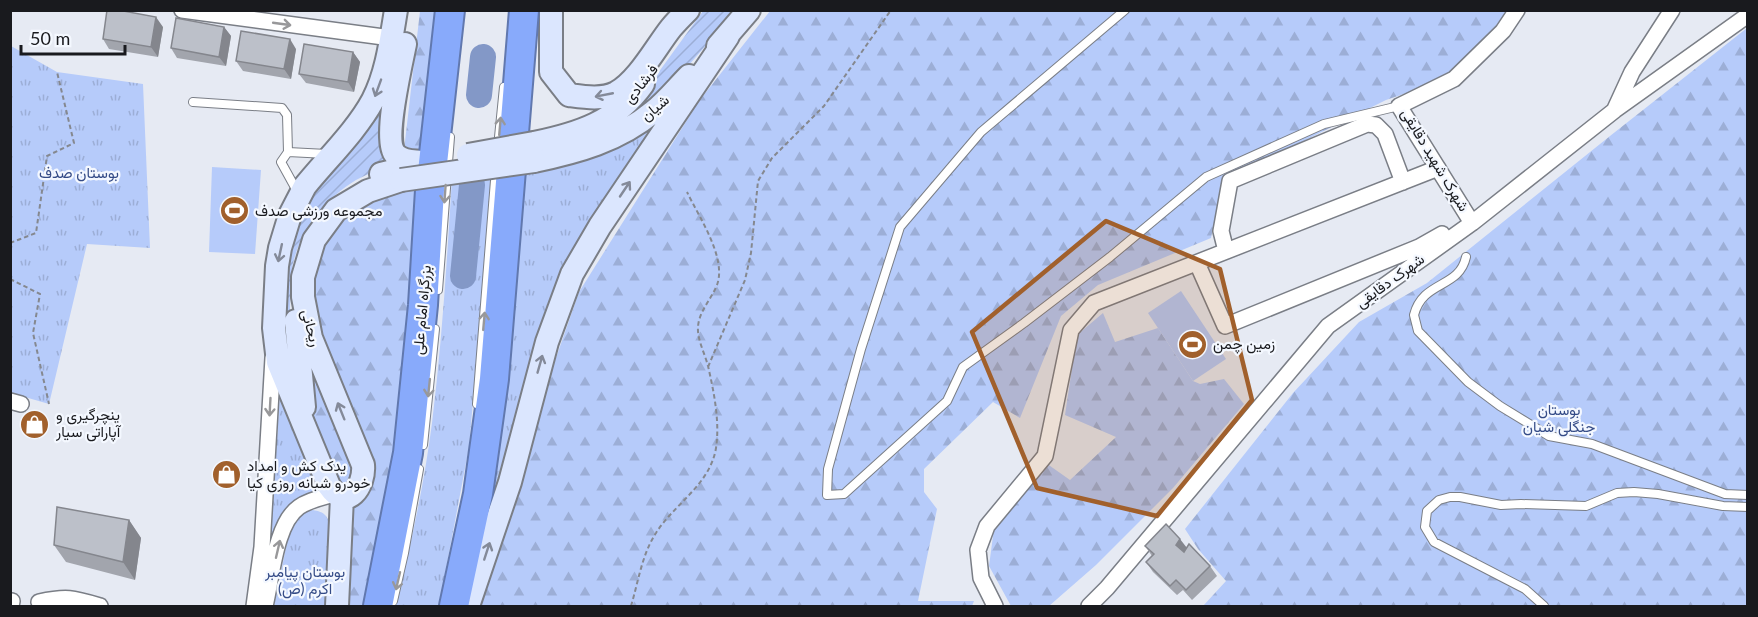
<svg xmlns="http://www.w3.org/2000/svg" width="1758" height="617" font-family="Lato,Vazirmatn,sans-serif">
  <defs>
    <pattern id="grass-tufts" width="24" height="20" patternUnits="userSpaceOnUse" patternTransform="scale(1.5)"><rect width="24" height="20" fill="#b6cbfa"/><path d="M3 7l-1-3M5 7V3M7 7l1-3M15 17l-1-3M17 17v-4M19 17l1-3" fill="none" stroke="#9caed6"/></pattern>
    <pattern id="forest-firs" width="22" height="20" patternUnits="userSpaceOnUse" patternTransform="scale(1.5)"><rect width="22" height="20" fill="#b6cbfa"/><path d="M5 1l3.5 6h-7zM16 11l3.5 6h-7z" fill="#9caed6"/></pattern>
    <pattern id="garden-furrows" width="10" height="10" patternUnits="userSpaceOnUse" patternTransform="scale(1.5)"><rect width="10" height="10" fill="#b6cbfa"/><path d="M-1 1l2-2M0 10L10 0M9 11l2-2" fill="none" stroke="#9caed6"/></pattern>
  </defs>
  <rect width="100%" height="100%" fill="#e6eaf3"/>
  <path fill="url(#grass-tufts)" d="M11,46l46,26 86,12 7,164 -63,-4 -38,160 -38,-11z
    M686,86l-76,112 -142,397 33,-163 20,-261z
    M493,172l-24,275 -26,138 -5,21h-43c16,-60 29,-121 37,-183 10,-81 15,-163 20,-245z
    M281,378l40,113 -12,4 -40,63z
    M313,510c5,1 10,2 13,6 10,12 4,73 3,90h-55l17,-83 11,-11z"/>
  <path fill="url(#forest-firs)" d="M420,11h19l-42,430 -19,108 -14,57h-22l7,-98 16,-15 -47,-150 -8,-58 20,-60 70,-40z
    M770,11h739l-9,12 -48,48 -19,13 -47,16 -163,81 -12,57 -113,47 -37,31 -41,102 -27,-16 -69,67v23l13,17 -19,92h56l-2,5h-493l64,-211 36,-103 120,-191z
    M1747,28v578h-544l23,-25 -28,-32 -13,-20 108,-136 66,-71 68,-39 183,-147z
    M1103,313l12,29 43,-14 35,53 7,3 24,-5 20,25 -71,84 -77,77 -47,41h-38l-22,-40 8,-60 39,-50 34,24 46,-43 -51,-22 12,-80z
    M301,337l57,131 -8,15 -5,2 -6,-1 -27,-66z"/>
  <path fill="url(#garden-furrows)" d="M703,11h33l-75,86 -16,13 -75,31 72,-46z
    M388,83l7,79c-13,7 -26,11 -39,18 -34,21 -59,54 -65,94l-3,102 -8,-68 16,-94z"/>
  <path fill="#b6cbfa" d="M212,167l49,3 -6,84 -46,-2z
    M1181,291l45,68 -33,22 -45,-68z"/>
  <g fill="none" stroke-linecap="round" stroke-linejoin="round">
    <path stroke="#8398c7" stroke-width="26" d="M479,95l4,-38
      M463,276l9,-91"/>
    <defs>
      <path id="lane" d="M1125,10l-144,122 -81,95 -39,122 -33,120 -1,26 17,-1 103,-93 16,-34 61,-44 86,-66 96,-80 118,-53 75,-18
        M193,102l89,6 5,7 1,37
        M498,147l6,-60
        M297,191l-16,-29 7,-10 39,2
        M1466,257c-7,32 -43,23 -52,58l4,16 50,51 32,24 49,30 43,8 133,50 23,1
        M438,290l12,-153
        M477,404l19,-236
        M423,445l12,-116
        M393,601l11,-48 15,-84
        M1544,606l-19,-17 -91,-47 -9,-15 2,-16 12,-11 11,-3h10l41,8 20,-1 65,2 31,-13 17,-1 24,2 65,12 25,1"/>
      <path id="street" d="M182,10l209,28
        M1615,109l17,-37 40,-62
        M1472,223l-73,-117 55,-27 49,-48 14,-21
        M1226,251l-5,-20 9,-50 137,-57 9,1 9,9 18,48
        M1197,263l28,63 194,-79 23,-13
        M10,401l11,3
        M39,602c28,-6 34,-4 61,4
        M11,606l1,-5
        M254,606l8,-59 11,-189
        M265,606c7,-28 10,-82 34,-99 10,-7 24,-10 35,-13
        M995,606l-14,-28 -3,-28 9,-24 58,-70 26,-126 23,-27 344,-135
        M1089,606l18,-18 221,-262 144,-103 143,-113 133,-95"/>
      <path id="secondary" d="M396,10c-5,30 -9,63 -23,90 -16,30 -46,59 -68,86l-15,29 -10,33 -3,18 -3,62 4,34 51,124c18,27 36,0 34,-21l-52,-127 -8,-41v-20l11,-37 22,-30 32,-19 33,-11
        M551,10v62l18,23c15,2 33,5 47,-2 22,-12 40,-46 55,-65 5,-6 11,-12 17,-18
        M405,44c-4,20 -22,96 -10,110 7,8 17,7 26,8
        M718,46l31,-36
        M534,143c44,-9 82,-21 109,-59
        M534,161c43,-9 84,-20 119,-49 13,-10 24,-24 36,-36
        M381,174l45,-11
        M296,321l8,86
        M337,606l5,-109
        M468,606l42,-124 37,-140 25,-68 28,-48 128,-190"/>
      <path id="highway" d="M378,606l30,-153 15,-148 7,-115 20,-180
        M454,606l24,-112 16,-115 30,-369"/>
    </defs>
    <use href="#lane" stroke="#7a7e86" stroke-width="10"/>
    <use href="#street" stroke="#7a7e86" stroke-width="18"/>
    <use href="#secondary" stroke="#7a7e86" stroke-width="26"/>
    <use href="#highway" stroke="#6178ae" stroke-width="32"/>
    <path stroke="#85888f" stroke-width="2" stroke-dasharray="4.5 3" stroke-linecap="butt" d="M10,243l26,-10 11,-77 27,-13 -17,-71
      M10,279l30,15 -7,39 16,71
      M708,367l37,-87 6,-27 7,-72 14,-23 52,-52 67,-96
      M631,606c7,-23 11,-52 25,-73 18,-29 54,-48 60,-85 4,-26 -2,-56 -8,-82 -3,-12 -11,-27 -10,-39 1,-16 13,-27 19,-42 10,-27 -18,-68 -30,-93"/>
    <use href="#lane" stroke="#fff" stroke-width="8"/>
    <use href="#street" stroke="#fff" stroke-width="15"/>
    <use href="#secondary" stroke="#dbe6fe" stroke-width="22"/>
    <use href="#highway" stroke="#88aafb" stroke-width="28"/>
    <defs>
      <path id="secondary-bridge" d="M468,155l66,-12
        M401,180l133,-19"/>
    </defs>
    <use href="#secondary-bridge" stroke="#7a7e86" stroke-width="26" stroke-linecap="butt"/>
    <use href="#secondary-bridge" stroke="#dbe6fe" stroke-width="22"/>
  </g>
  <path fill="#a2a5ad" d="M163,27l-5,30 -49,-8 -6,-10z
    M224,27l7,9 -5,30 -49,-8 -6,-10z
    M296,49l-5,30 -48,-8 -7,-10z
    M353,52l7,10 -6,30 -48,-9 -7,-9z
    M129,520l12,18 -6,42 -69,-18 -12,-17z
    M1145,546l42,2 23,18 7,10 -25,24 -9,-10 -6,5 -24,-23 -7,-10 6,-6z"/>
  <path fill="#84868d" d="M156,17l7,10 -5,30 -7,-10z
    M224,27l7,9 -5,30 -7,-9z
    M290,39l6,10 -5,30 -7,-10z
    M353,52l7,10 -6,30 -6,-10z
    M129,520l12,18 -6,42 -12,-18z
    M1180,539l7,9 -4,7 -7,-10z"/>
  <path fill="#bcc0c9" stroke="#84868d" stroke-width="1.5" d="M107,10h11l38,7 -5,30 -48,-8z
    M176,18l48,9 -5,30 -48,-9z
    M241,31l49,8 -6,30 -48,-8z
    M304,44l49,8 -5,30 -49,-8z
    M57,507l72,13 -6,42 -69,-17z
    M1166,524l14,15 -4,6 8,7 5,-8 21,22 -24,24 -10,-10 -6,6 -24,-24 8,-8 -9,-8z"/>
  <defs><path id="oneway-shaft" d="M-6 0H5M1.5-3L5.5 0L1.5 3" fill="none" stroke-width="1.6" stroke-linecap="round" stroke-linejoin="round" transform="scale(1.5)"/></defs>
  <g stroke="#98989a">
    <use href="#oneway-shaft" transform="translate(282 24) rotate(8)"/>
    <use href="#oneway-shaft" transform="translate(500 126) rotate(-85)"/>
    <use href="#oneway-shaft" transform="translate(445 194) rotate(94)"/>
    <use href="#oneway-shaft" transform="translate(484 321) rotate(-85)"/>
    <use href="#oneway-shaft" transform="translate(429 388) rotate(96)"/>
    <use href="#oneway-shaft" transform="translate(270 407) rotate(93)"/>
    <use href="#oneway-shaft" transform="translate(278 549) rotate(-77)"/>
    <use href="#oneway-shaft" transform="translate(398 581) rotate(103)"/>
  </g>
  <g stroke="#848a99">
    <use href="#oneway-shaft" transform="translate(378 88) rotate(110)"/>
    <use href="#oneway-shaft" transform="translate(604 95) rotate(169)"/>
    <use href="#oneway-shaft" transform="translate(625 189) rotate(-56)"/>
    <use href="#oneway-shaft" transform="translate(280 253) rotate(102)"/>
    <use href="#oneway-shaft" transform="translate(540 364) rotate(-74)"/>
    <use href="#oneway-shaft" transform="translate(341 411) rotate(-112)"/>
    <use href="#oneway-shaft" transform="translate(487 551) rotate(-72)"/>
  </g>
  <path fill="#a1602c" fill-opacity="0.2" stroke="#a1602c" stroke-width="4.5" stroke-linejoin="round" d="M1106,221l114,48 32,131 -95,116 -120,-28 -65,-156z"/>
  <defs>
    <symbol id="stadium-disc" viewBox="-11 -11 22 22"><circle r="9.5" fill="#a1602c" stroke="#f4f8ff"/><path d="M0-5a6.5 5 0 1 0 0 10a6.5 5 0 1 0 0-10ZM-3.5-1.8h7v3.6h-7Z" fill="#fff"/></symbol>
    <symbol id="shop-disc" viewBox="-11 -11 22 22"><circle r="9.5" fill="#a1602c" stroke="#f4f8ff"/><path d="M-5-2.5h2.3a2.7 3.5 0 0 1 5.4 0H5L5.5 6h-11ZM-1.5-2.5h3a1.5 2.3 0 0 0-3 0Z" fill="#fff"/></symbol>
  </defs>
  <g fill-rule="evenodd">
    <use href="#stadium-disc" x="218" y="194" width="33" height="33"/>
    <use href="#stadium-disc" x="1176" y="328" width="33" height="33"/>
    <use href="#shop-disc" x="18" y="408" width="33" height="33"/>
    <use href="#shop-disc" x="210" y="458" width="33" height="33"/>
  </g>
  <g text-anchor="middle" stroke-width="4.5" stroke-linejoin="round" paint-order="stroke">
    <g font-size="15" fill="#191a1e" stroke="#f4f8ff">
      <text transform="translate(641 84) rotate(-52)" y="5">فرشادی</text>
      <text transform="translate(655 108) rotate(-40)" y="5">شیان</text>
      <text transform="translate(1435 160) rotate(59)" y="5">شهرک شهید دقایقی</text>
      <text transform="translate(1390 281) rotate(-36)" y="5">شهرک دقایقی</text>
      <text transform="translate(422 310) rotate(-85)" y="5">بزرگراه امام علی</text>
      <text transform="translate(311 328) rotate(75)" y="5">ریحانی</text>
    </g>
    <g font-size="15" fill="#344b87" stroke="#f4f8ff">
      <text x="79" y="178">بوستان صدف</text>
      <text x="1559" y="415">بوستان<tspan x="1559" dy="17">جنگلی شیان</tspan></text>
      <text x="305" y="577">بوستان پیامبر<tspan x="305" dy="17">اکرم (ص)</tspan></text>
    </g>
    <g font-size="15" fill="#191a1e" stroke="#f4f8ff" text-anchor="start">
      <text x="255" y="216">مجموعه ورزشی صدف</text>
      <text x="1213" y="349">زمین چمن</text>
      <text x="56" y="420">پنچرگیری و<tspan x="56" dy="17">آپاراتی سیار</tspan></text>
      <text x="247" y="471">یدک کش و امداد<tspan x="247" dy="17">خودرو شبانه روزی کیا</tspan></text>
    </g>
  </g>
  <rect width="1758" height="617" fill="none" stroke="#191a1e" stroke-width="24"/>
  <path d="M21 45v9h104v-9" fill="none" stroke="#191a1e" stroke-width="3"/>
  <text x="30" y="45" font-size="18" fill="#191a1e" stroke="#f4f8ff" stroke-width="4.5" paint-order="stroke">50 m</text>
</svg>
